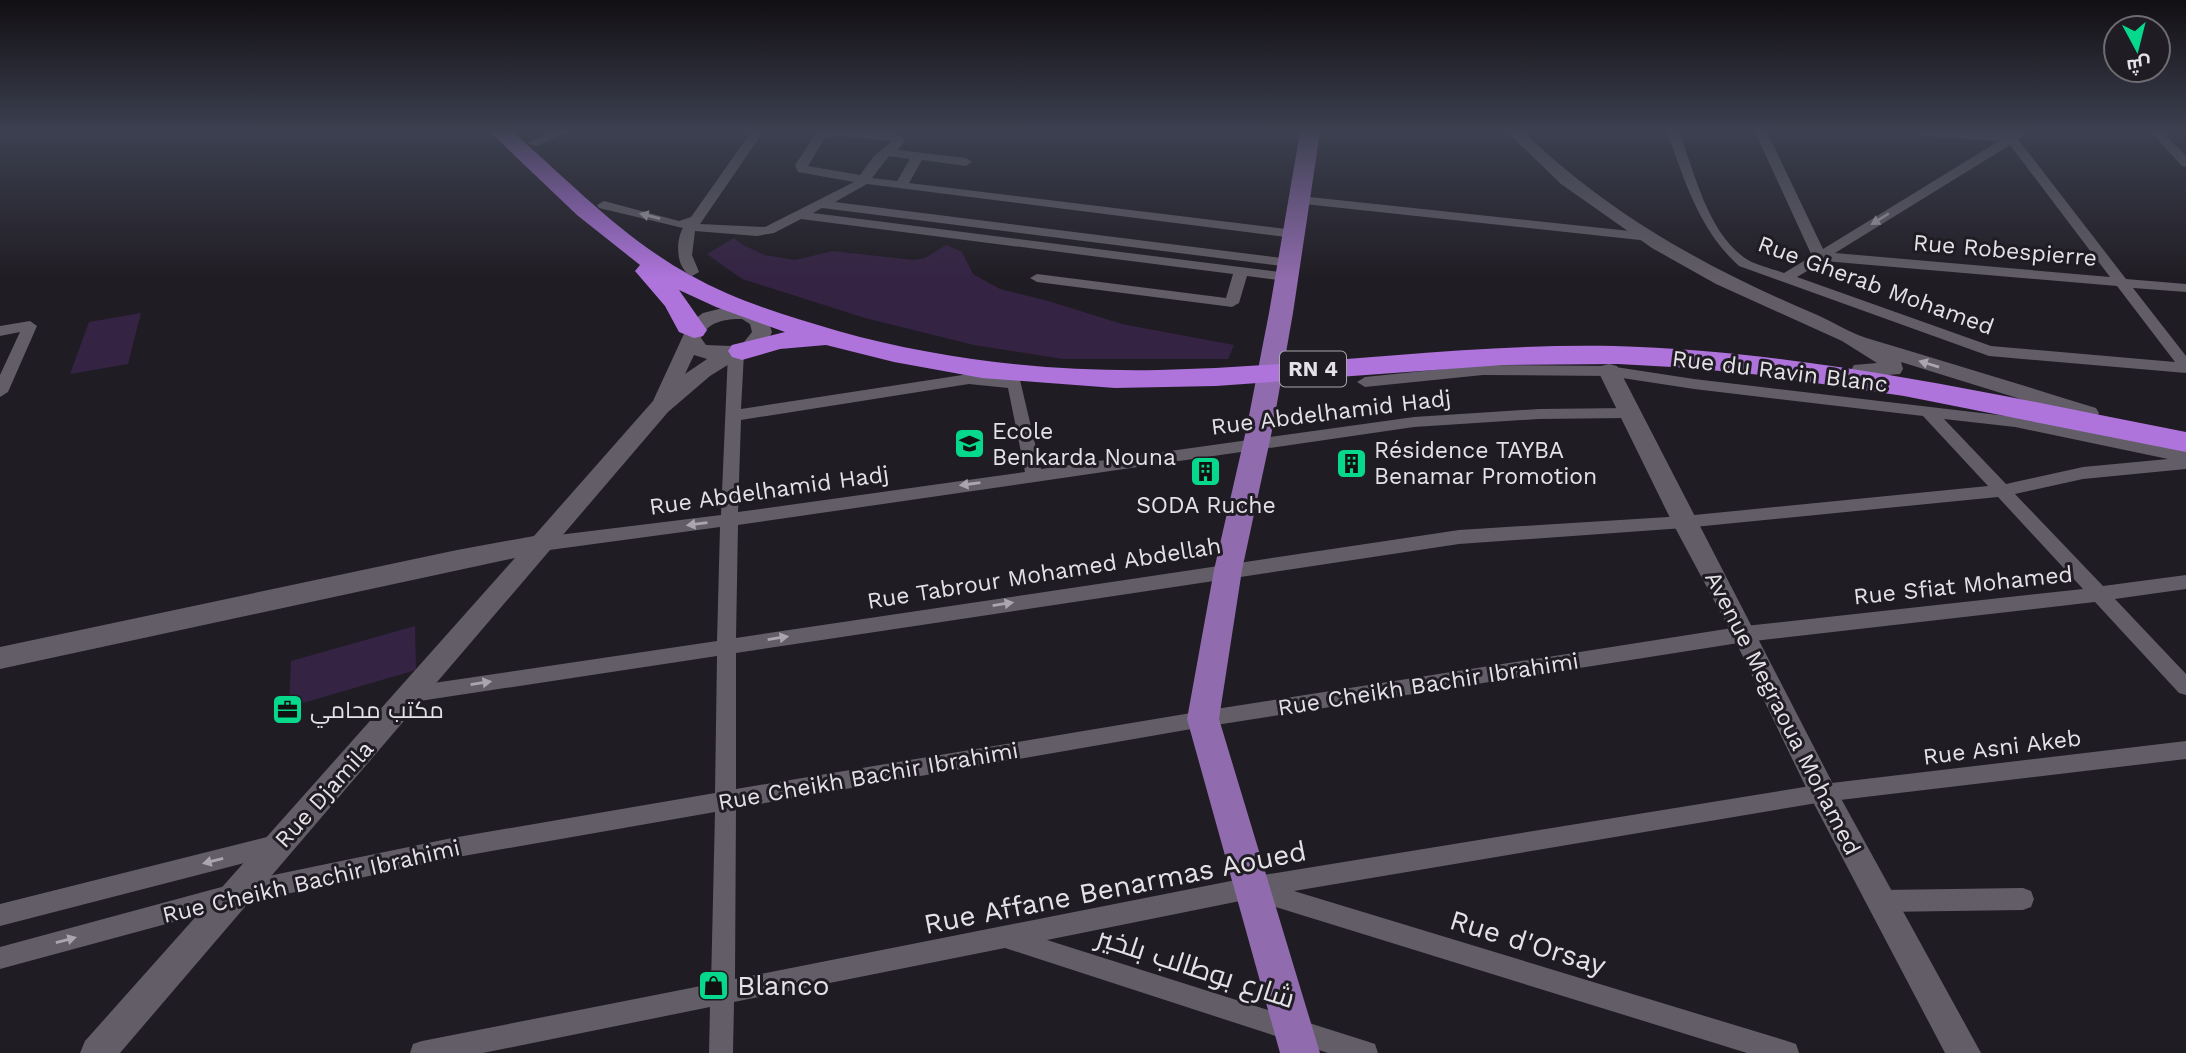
<svg xmlns="http://www.w3.org/2000/svg" width="2186" height="1053" font-family="'Work Sans',Cairo,sans-serif">
  <rect width="100%" height="100%" fill="#201c23"/>
  <path fill="#352343" d="M734,238l9,7 22,10 30,5 38,-9 81,9 11,-2 21,-13 16,7 11,22 27,15 45,11 77,24 112,21 -6,14h-165l-89,-14 -109,-27 -123,-39 -35,-25z
    M141,313l-13,51 -58,10 19,-52z
    M415,626l1,44 -127,37 2,-46z"/>
  <g fill="none" stroke-linecap="round" stroke-linejoin="round">
    <path fill="#625d66" fill-rule="evenodd" d="M551,132h16l-30,14 -10,-3z
      M751,132h12l-63,92 65,3 89,-45 -56,-10 -3,-7 22,-33h51l32,3 5,6 -7,9 68,8 6,4 -6,4 -44,-6 -13,23 385,47 7,4 -7,4 -427,-54 -32,18 455,57 7,4 -7,4 -468,-59 -9,5 474,60 7,4 -7,4 -40,-5 -8,27 -7,4 -195,-25 -7,-4 7,-4 189,24 7,-24 -432,-55 -27,14 -17,3 -62,-5 -3,24 7,17 -7,4c-16,-6 -17,-35 -9,-48l-84,-20 -2,-3 7,-4 75,20 12,-4zM834,136l58,5 -18,15 -14,19 -52,-9 17,-28zM889,156l21,3 -13,22 -25,-3z
      M1667,132h12c16,41 29,103 69,128 11,6 25,9 36,13l28,-17 -57,-124h12l56,117 176,-108 -79,-5 -6,-4 96,2 18,-2 -10,7 108,140 60,5v8l-53,-4 53,68v17l-197,-17 -250,-90c-40,-36 -54,-85 -72,-134zM2010,145l100,132 -275,-24zM1824,261l293,25 58,76 -184,-16 -194,-69z
      M2151,132h12l23,24v11l-4,-1z
      M1300,196l349,37 7,4 -7,4 -354,-38 -2,-3z
      M30,321l7,5 -29,66 -8,5v-22l20,-43 -20,4v-10z
      M736,348l8,5 -3,56 228,-35 51,6 21,89 373,-52 125,-8 89,-1 8,5 -8,5 -89,1 -125,8 -676,98 -2,113 723,-108 225,-14 304,-30 -65,-70 -229,-27 -85,-13 -126,-1 -118,12 -8,-5 8,-5 118,-12 126,1 85,13 321,38 171,34v18l-103,10 -68,15 88,92 83,-11v14l-71,10 71,75v21l-7,-2 -84,-91 -350,40 -542,85 -467,81 -1,171 516,-102 572,-93 363,-43v18l-363,43 -529,89 493,150 9,3 3,9h-52l-497,-154 -203,41 319,101 9,3 3,9h-50l-323,-105 -271,54 -1,51h-24l1,-46 -227,46h-73l3,-9 9,-3 289,-57 4,-172 -263,46 -212,46 -240,65v-22l240,-65 212,-44 263,-45 2,-137 -304,46 -7,-2 -3,-6 3,-6 7,-2 304,-45 3,-114 -178,24 -6,-2 -3,-5 3,-5 6,-2 179,-22 7,-162zM969,384l39,4 17,84 -287,40 3,-92zM1944,419l71,8 153,32 -85,8 -77,17zM1998,497l85,92 -338,37 -542,85 -467,78v-136l723,-109 225,-16z
      M275,835l8,3 3,7 -3,7 -8,3 -275,71v-22z
      M2023,888l8,3 3,8 -3,8 -8,3 -142,2 -8,-3 -3,-8 3,-8 8,-3z"/>
    <path fill="#625d66" fill-rule="evenodd" d="M1507,132h17c83,81 184,137 291,182 19,8 38,21 58,26 74,22 149,45 223,68l3,5 -3,5 -8,2 -187,-58 2,7 -3,5 -38,3 -8,-2 -3,-5 3,-5 23,-2 -35,-22 -126,-57 -64,-36 -91,-64z
      M727,307h19l21,10 5,15 -6,13 -7,6 -20,7 -29,18 -42,36 -548,641h-40l5,-12 430,-483 -515,111v-22l457,-97 77,-14 119,-135 36,-78 14,-10zM742,319l8,5 2,8 -8,10 -14,4 -24,-1 -5,-7c7,-17 25,-19 41,-19zM694,355l13,4 -22,15z
      M1609,364l8,2 3,5 213,413 148,269h-36l-132,-251 -80,-166 -61,-114 -74,-151 3,-5z"/>
    <path fill="#906bad" fill-rule="evenodd" d="M1300,132h20l-27,181 -20,113 -31,144 -23,149 101,334h-40l-93,-334 27,-149 33,-144 22,-113z"/>
    <path fill="#ae74dc" fill-rule="evenodd" d="M490,132h23c57,50 110,106 177,143 46,26 97,41 148,56 103,29 213,41 321,39 152,-3 303,-27 455,-24 193,5 383,49 572,86v20l-282,-56 -143,-21 -71,-7 -72,-4 -115,1 -287,21 -101,2 -133,-10 -88,-16 -68,-17 -46,4 -38,11 -10,-3 -4,-6 4,-6 53,-13 -69,-25 -37,-17 28,40 -4,6 -9,2 -15,-6 -14,-26 -30,-35 5,-6 -63,-50z"/>
  </g>
  <defs><path id="oneway-solid" d="M-6-.8H1V-3.2L6.5 0L1 3.2V.8H-6Z" transform="scale(1.75)"/></defs>
  <g fill="#aaa6ad">
    <use href="#oneway-solid" transform="translate(650 216) rotate(-166)"/>
    <use href="#oneway-solid" transform="translate(1880 219) rotate(148)"/>
    <use href="#oneway-solid" transform="translate(1929 364) rotate(-163)"/>
    <use href="#oneway-solid" transform="translate(970 484) rotate(172)"/>
    <use href="#oneway-solid" transform="translate(697 524) rotate(173)"/>
    <use href="#oneway-solid" transform="translate(1003 604) rotate(-9)"/>
    <use href="#oneway-solid" transform="translate(778 638) rotate(-9)"/>
    <use href="#oneway-solid" transform="translate(481 683) rotate(-9)"/>
    <use href="#oneway-solid" transform="translate(213 861) rotate(166)"/>
    <use href="#oneway-solid" transform="translate(66 940) rotate(-15)"/>
  </g>
  <linearGradient id="sky" x2="0" y2="1"><stop stop-color="#120f13"/><stop offset="0.47" stop-color="#3c4050"/><stop offset="1" stop-color="#3c4050" stop-opacity="0"/></linearGradient>
  <rect width="2186" height="279" fill="url(#sky)"/>
  <defs>
    <symbol id="school-square" viewBox="-11 -11 22 22"><rect x="-9" y="-9" width="18" height="18" rx="4" fill="#06d98b" stroke="#201c23"/><path d="M0-5L7-2L0 1L-7-2ZM-4 1L0 2.5L4 1V4Q0 6-4 4Z" fill="#111"/></symbol>
    <symbol id="building-square" viewBox="-11 -11 22 22"><rect x="-9" y="-9" width="18" height="18" rx="4" fill="#06d98b" stroke="#201c23"/><path d="M-4-6H4V6H1V3H-1V6H-4ZM-2.5-4.3h1.7v1.8h-1.7ZM.8-4.3h1.7v1.8H.8ZM-2.5-1h1.7V.8h-1.7ZM.8-1h1.7V.8H.8Z" fill="#111"/></symbol>
    <symbol id="office-square" viewBox="-11 -11 22 22"><rect x="-9" y="-9" width="18" height="18" rx="4" fill="#06d98b" stroke="#201c23"/><path d="M-6-3h4V-5.5h4V-3h4V5H-6ZM-1-4.5V-3h2v-1.5ZM-6 0V1H6V0Z" fill="#111"/></symbol>
    <symbol id="shop-square" viewBox="-11 -11 22 22"><rect x="-9" y="-9" width="18" height="18" rx="4" fill="#06d98b" stroke="#201c23"/><path d="M-5-2.5h2.3a2.7 3.5 0 0 1 5.4 0H5L5.5 6h-11ZM-1.5-2.5h3a1.5 2.3 0 0 0-3 0Z" fill="#111"/></symbol>
  </defs>
  <g fill-rule="evenodd">
    <use href="#school-square" x="952" y="426" width="35" height="35"/>
    <use href="#building-square" x="1334" y="446" width="35" height="35"/>
    <use href="#building-square" x="1188" y="454" width="35" height="35"/>
    <use href="#office-square" x="270" y="692" width="35" height="35"/>
    <use href="#shop-square" x="696" y="968" width="35" height="35"/>
  </g>
  <g text-anchor="middle" stroke-width="6" stroke-linejoin="round" paint-order="stroke">
    <rect fill="#201c23" stroke="#a9a7ac" stroke-width="2" x="1280" y="351.5" width="66" height="35" rx="5"/>
    <g font-size="21" font-weight="bold" fill="#e4e2e7">
      <text x="1313" y="376">RN 4</text>
    </g>
    <g font-size="23" fill="#e4e2e7" stroke="#201c23">
      <text transform="translate(2005 250) rotate(5)" y="8">Rue Robespierre</text>
      <text transform="translate(1876 285) rotate(20)" y="8">Rue Gherab Mohamed</text>
      <text transform="translate(1780 371) rotate(7)" y="8">Rue du Ravin Blanc</text>
      <text transform="translate(1331 412) rotate(-7)" y="8">Rue Abdelhamid Hadj</text>
      <text transform="translate(769 490) rotate(-8)" y="8">Rue Abdelhamid Hadj</text>
      <text transform="translate(1044 573) rotate(-9)" y="8">Rue Tabrour Mohamed Abdellah</text>
      <text transform="translate(1963 585) rotate(-6)" y="8">Rue Sfiat Mohamed</text>
      <text transform="translate(1428 684) rotate(-9)" y="8">Rue Cheikh Bachir Ibrahimi</text>
      <text transform="translate(1783 713) rotate(63)" y="8">Avenue Megraoua Mohamed</text>
      <text transform="translate(2002 747) rotate(-7)" y="8">Rue Asni Akeb</text>
      <text transform="translate(868 776) rotate(-10)" y="8">Rue Cheikh Bachir Ibrahimi</text>
      <text transform="translate(324 794) rotate(-48)" y="8">Rue Djamila</text>
      <text transform="translate(311 881) rotate(-13)" y="8">Rue Cheikh Bachir Ibrahimi</text>
    </g>
    <g font-size="23" fill="#e4e2e7" stroke="#201c23" text-anchor="start">
      <text x="992" y="439">Ecole<tspan x="992" dy="26">Benkarda Nouna</tspan></text>
      <text x="1374" y="458">Résidence TAYBA<tspan x="1374" dy="26">Benamar Promotion</tspan></text>
      <text x="1206" y="513" text-anchor="middle">SODA Ruche</text>
      <text x="310" y="718">مكتب محامي</text>
    </g>
    <g font-size="28" fill="#e4e2e7" stroke="#201c23">
      <text transform="translate(1115 887) rotate(-11)" y="10">Rue Affane Benarmas Aoued</text>
      <text transform="translate(1528 942) rotate(17)" y="10">Rue d'Orsay</text>
      <text transform="translate(1196 967) rotate(18)" y="10">شارع بوطالب بلخير</text>
    </g>
    <g font-size="28" fill="#e4e2e7" stroke="#201c23" text-anchor="start">
      <text x="737" y="995">Blanco</text>
    </g>
  </g>
  <g transform="translate(2137 49) rotate(173)"><circle r="33" fill="#201c23" stroke="#6e6b71" stroke-width="2"/>
  <path d="M0-5L12 26L0 18L-12 26Z" fill="#06d98b"/>
  <text y="-10" font-size="19" font-weight="bold" text-anchor="middle" fill="#e4e2e7">ش</text>
  </g>
</svg>
